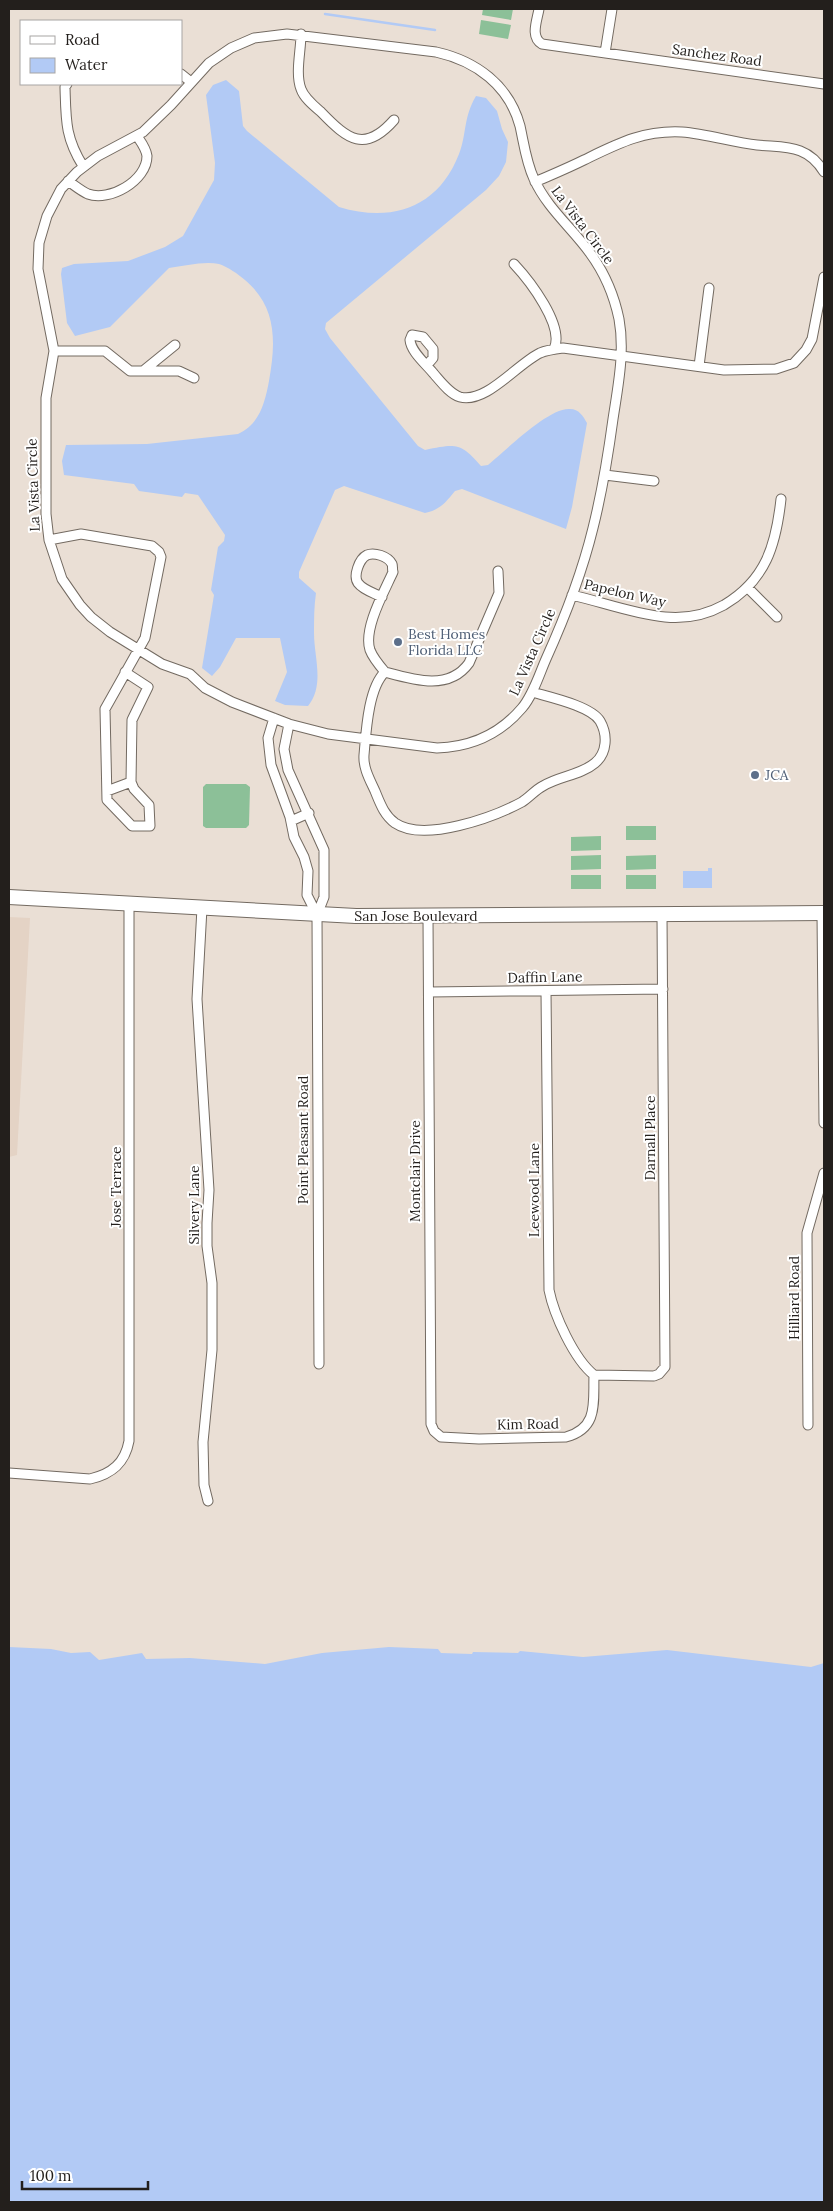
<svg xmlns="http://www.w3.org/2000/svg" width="833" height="2211" font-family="Lora,serif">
  <rect width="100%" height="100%" fill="#eadfd5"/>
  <path fill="#e4d3c5" d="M9,917l21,1 -13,237 -8,2z"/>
  <path fill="#8cc098" d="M483,9h30l-2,11 -29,-5z
    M481,20l30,5 -3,14 -29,-5z
    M206,784h40l4,3 -1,38 -3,3h-40l-3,-2v-39z
    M626,826h30v14h-30z
    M601,836v14l-30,1v-14z
    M601,855v14l-30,1v-14z
    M656,855v14l-30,1v-14z
    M571,875h30v14h-30z
    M626,875h30v14h-30z"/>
  <path fill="#b2caf5" d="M226,80l13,11 4,35 4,5 92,76c53,16 99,1 120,-53 8,-21 4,-36 17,-58l10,2 11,13 5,18 6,13 -2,20 -7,14 -13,14 -160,133 -1,6 5,9 88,108 7,4c31,-6 35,-8 56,16l7,-1c17,-14 61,-58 82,-56 9,0 13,7 17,14l-15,84 -6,22 -104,-40 -7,2c-9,11 -15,19 -30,22l-81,-27 -9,4 -36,82v6l17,15c-2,13 -2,27 -2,40 0,24 11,52 -6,73l-23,-1 -10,-4 12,-29 -7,-34h-44l-16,29 -8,9 -10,-8 12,-73 -3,-5 7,-43 6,-6 1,-6 -27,-40 -13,-2 -3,4 -43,-6 -5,-7 -70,-9 -2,-14 4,-16 81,-1 91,-10c22,-10 27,-32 31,-53 7,-39 8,-74 -24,-101 -7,-6 -17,-13 -26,-16 -15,-3 -35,2 -50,4l-59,59 -35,9 -8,-13 -6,-49 1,-6 12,-4 54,-3 37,-14 18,-11 31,-56 1,-17 -9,-68 7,-10z
    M708,868h4v20h-29v-17h25z
    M9,1647l42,2 20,4 19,-1 9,8 43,-7 4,6 44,-1 75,6 57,-11 67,-6 49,2 3,4 31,1 1,-2 45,1 2,-2 63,6 84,-7 144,17 13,-4v539h-815z"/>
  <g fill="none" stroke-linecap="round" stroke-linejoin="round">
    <path stroke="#b2caf5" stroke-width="2.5" d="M325,14l110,16"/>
    <defs>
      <path id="street" d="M539,9c-2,12 -9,28 3,35l282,40
        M287,34l149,18c40,9 73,33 84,74 4,18 6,36 14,53 13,29 38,49 56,74 14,19 24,42 29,66 6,33 -1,67 -6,100 -5,37 -11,73 -20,109 -11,45 -28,89 -47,131 -7,16 -13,36 -24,49 -22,26 -52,39 -85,40l-109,-14 -39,-10 -57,-22 -27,-14 -15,-14 -28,-10 -52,-32 -19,-15 -11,-12 -18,-26 -13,-39 -3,-26v-116l8,-47 -16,-82 1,-26 8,-27 14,-27 16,-17 21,-16 45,-24 28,-27 38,-42 22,-15 23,-10z
        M301,34c0,17 -6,39 0,55 3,9 13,17 20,23 27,28 44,41 73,8
        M605,53l7,-44
        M181,74l10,8
        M67,84l-2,3c1,33 0,50 18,79
        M68,181c6,4 13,10 20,13 21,8 59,-13 59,-38 -1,-8 -6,-14 -10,-20
        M535,182c16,-7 33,-14 49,-22 33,-16 59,-30 98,-28 25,2 50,10 75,13 28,3 50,-1 67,27
        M514,264c15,16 51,62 40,85
        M54,351h51l25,20h49l15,7
        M427,365l6,-7v-9l-10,-12 -11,-2 -2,5c1,12 16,24 24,34 7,8 16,20 26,23 26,7 57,-33 80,-44 7,-3 15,-4 23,-5l161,22 52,-1 18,-6 12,-13 6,-11 12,-62
        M699,366l10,-78
        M143,371l32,-26
        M605,475l49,6
        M49,540l32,-6 71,12 7,6 2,5 -16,81 -40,71 2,91 25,26h18l-1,-21 -15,-16 -3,-7 1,-62 16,-33 -23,-15
        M748,588l29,29
        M572,595c30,7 62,19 93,22 21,2 41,-2 59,-12 42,-25 52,-60 57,-106
        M382,597c-8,-4 -19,-7 -24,-14 -5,-7 1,-24 9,-28 7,-3 21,1 25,9 1,2 0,5 1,8 -9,20 -30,57 -23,78 3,8 9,15 15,22
        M385,672c-17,16 -19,61 -21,83 -1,13 6,25 11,36 5,12 9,24 20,32 29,20 99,-6 127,-21 8,-5 13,-12 21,-16 16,-10 38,-11 52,-23 12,-10 13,-28 5,-42 -9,-15 -51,-24 -68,-29
        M385,672c29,8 64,19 84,-9l30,-70 -1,-22
        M274,718l-6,20 3,27 19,52 4,20 10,20 4,14 -1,24 10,20
        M289,724l-5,25 4,21 36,80v47l-7,18 2,449
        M107,791l24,-9
        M291,821l18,-8
        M202,908l-5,91 12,191 -2,33v23l5,37v67l-9,92 1,43 4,16
        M822,913l2,210
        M428,917l3,507 3,7 7,6 38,2 87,-2c33,-9 27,-35 28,-62
        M546,991l3,299c5,25 25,69 45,85
        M429,992l234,-3
        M594,1375l60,1 5,-2 6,-7 -3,-452
        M808,1425l-1,-192 17,-60
        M9,1473l81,6c22,-5 35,-16 39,-38v-537"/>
      <path id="primary" d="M9,897l347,19 468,-3"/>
    </defs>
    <use href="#street" stroke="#736a61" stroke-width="11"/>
    <use href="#primary" stroke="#736a61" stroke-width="16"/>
    <use href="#street" stroke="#fff" stroke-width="9"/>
    <use href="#primary" stroke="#fff" stroke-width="14"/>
  </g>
  <g fill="#5c6f8a" stroke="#fff" stroke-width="2">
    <circle cx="398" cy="642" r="5"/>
    <circle cx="755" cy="775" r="5"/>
  </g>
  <g text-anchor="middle" stroke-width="4" stroke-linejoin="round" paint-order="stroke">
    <g font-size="14" fill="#231f1c" stroke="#fff">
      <text transform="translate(717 55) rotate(8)" y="5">Sanchez Road</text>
      <text transform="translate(583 225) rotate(53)" y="5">La Vista Circle</text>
      <text transform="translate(33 485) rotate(-92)" y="5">La Vista Circle</text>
      <text transform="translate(625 593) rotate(13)" y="5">Papelon Way</text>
      <text transform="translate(532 652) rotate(-66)" y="5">La Vista Circle</text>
      <text x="416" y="921">San Jose Boulevard</text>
      <text transform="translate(545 977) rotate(-1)" y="5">Daffin Lane</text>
      <text transform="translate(650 1138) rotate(-90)" y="5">Darnall Place</text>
      <text transform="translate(303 1140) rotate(-90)" y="5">Point Pleasant Road</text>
      <text transform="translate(415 1171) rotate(-90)" y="5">Montclair Drive</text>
      <text transform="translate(116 1187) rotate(-90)" y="5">Jose Terrace</text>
      <text transform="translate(534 1190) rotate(-90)" y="5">Leewood Lane</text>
      <text transform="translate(194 1205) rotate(-90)" y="5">Silvery Lane</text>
      <text transform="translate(794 1298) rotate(-90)" y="5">Hilliard Road</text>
      <text transform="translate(528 1424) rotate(-1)" y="5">Kim Road</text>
    </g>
    <g font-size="14" fill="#4e5e75" stroke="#fff" text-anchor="start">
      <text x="408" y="639">Best Homes<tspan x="408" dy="16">Florida LLC</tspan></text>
      <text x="765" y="780">JCA</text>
    </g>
  </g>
  <rect width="833" height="2211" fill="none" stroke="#231f1c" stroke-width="20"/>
  <rect x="20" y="20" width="162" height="65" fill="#ffffff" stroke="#a7a5a4"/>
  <rect x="30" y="36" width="25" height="8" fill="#ffffff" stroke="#a7a5a4"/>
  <text x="65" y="45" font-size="15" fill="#231f1c">Road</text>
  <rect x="30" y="58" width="25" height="15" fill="#b2caf5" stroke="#a7a5a4"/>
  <text x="65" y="70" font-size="15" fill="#231f1c">Water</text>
  <path d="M22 2181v8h126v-8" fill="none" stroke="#231f1c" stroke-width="2.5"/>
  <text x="30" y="2181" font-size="15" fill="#231f1c" stroke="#ffffff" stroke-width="4" paint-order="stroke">100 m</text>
</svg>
